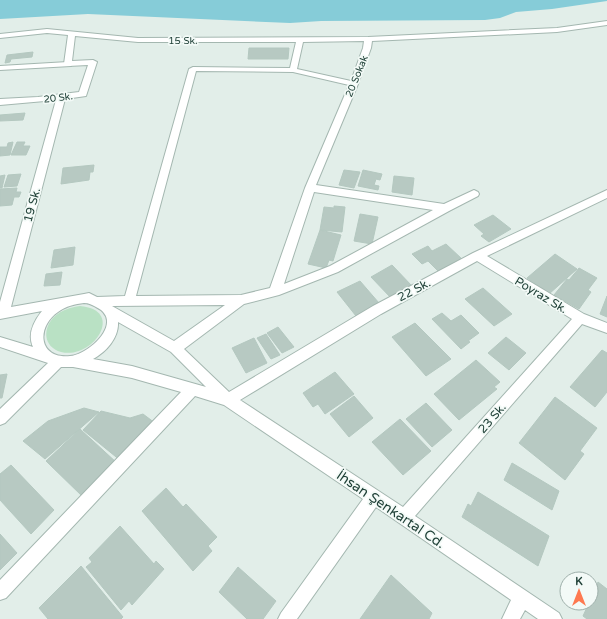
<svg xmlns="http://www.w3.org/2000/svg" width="607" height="619" font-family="'Varela Round',sans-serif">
  <rect width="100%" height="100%" fill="#e2eee9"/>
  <path fill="#b9e1c4" d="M80,306c46,4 13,54 -19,46 -18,-5 -19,-24 -6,-36 7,-6 16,-9 25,-10z"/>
  <path fill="#86ccd8" d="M0,0h607v1l-55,8 -36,3 -16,6 -15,2 -164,1 -31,2 -202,-9 -88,5z"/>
  <path fill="#b7c9c2" stroke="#b4c8c0" d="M249,48h40l-1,11h-40z
    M33,52l-1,5 -21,2 -1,3 -5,1 2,-8z
    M25,113l-2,7 -23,1v-6z
    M13,142l-3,13 -10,1v-9h7l1,-4z
    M17,142h8l-2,4h7l-4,9h-15z
    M94,165l-1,7h-3l-1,8 -28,4 2,-16z
    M344,170l16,2 -6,16 -15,-3z
    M363,170l19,4 -2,6 -4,-1 -2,6 5,1 -1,4 -20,-4z
    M21,174l-4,12 -13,1 4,-12z
    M5,175l-3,13h-2v-12z
    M394,176l20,2 -2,17 -20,-3z
    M17,188l-1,4h5l-2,5h-5l-2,8 -12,1v-17z
    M334,206l11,1 -3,25 -22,-2 4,-23 10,1z
    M360,214l18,3 -6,27 -18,-3z
    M493,215l18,14 -22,13 -8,-6 3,-2 -10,-9z
    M320,230l21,5 -8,26 -4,-1 -3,8 -18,-4z
    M446,244l16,15 -24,12 -10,-10 -6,3 -10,-10 16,-8 4,5z
    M75,247l-2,18 -22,3 3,-18z
    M555,254l22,15 -28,25 -22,-16z
    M392,265l20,21 -21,12 -20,-21z
    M579,268l18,10 -9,12 3,2 -12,17 -25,-14 13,-16 2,1z
    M62,272l-2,13 -16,1 2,-12z
    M360,281l19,22 -23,13 -19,-24z
    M483,288l29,26 -18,12 -29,-27z
    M607,296v21l-7,-3z
    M442,313l9,8 10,-6 18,18 -11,8 2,1 -9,7 -29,-30z
    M415,323l36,36 -25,17 -34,-39z
    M278,327l16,20 -12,6 -15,-20z
    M266,334l14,21 -9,4 -14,-21z
    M506,337l20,16 -17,17 -21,-17z
    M254,338l13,25 -21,10 -14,-25z
    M602,350l5,3v39l-12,15 -25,-20z
    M476,360l24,22 -6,5 3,2 -38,31 -25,-26z
    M335,372l19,22 -29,20 -7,-10 -5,3 -10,-14z
    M7,374l-5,24h-2v-23z
    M354,396l19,22 -24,19 -19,-23z
    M555,397l42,31 -17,23 4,3 -19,26 -46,-37z
    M426,403l26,27 -20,17 -26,-28z
    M84,408l15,4 -54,47 -22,-18 25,-20z
    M101,411l29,7 13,-4 12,9 -34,38 -38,-31z
    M400,419l31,32 -28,24 -31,-33z
    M80,429l37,34 -34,34 -37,-36z
    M512,463l47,28 -7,19 -48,-30z
    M11,465l43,45 -23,24 -31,-34v-26z
    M166,488l17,19 3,-3 31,33 -9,9 4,5 -19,20 -51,-60z
    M478,492l71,44 -11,30 -76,-49 6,-13 3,2z
    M120,526l34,38 2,-3 8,8 -32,36 -3,-4 -8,9 -35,-43 6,-5 -3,-4z
    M0,534l17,19 -17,17z
    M81,566l42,51 -2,2h-73l-9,-11z
    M238,567l38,34 -13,18h-16l-28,-27z
    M391,575l41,38 -3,6h-69z
    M598,582l9,7v30h-20l-4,-3 6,-13h2v-5z"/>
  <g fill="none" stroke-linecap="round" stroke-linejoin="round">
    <defs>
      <path id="service" d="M68,62l4,2 -1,2 -71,4v-4z"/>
      <path id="minor" d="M607,21v4l-50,7 -185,9 -1,7 -13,36 -42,101 128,19 30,-14 4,2 1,2 -1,2 -29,15 -111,61 -59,23 -35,9 -60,45 45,43 144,-86 100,-53 134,-63v8l-120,58 97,58 23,9v10l-25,-9 -167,192 144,97 3,6h-24l-13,-9 -5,9h-18l9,-19 -135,-93 -79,112h-19l3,-6 82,-114 -139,-94 -29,-9 -189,202 -6,2v-20l181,-188 -49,-14 -59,-11h-12l-56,56 -5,2v-16l48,-46 -48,-16v-10l33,10c-6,-13 1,-26 9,-36l-42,8v-17l56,-202 -56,5v-6l38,-2 41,-5 9,-27 -20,1 -4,-2 4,-29 -21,-2 -47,5v-4l47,-5 91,9 230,-1 189,-9zM75,36l63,6h158l-6,26 -97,-1 -4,2 -64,227 -28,1 -8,-4 -5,1 -73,13 54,-208 21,-3 11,-34 -4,-2 -21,1zM364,41l-1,7 -12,33 -54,-12 6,-27zM196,71l97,1 56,13 -44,103 -35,100 -29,7 -105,1zM314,192l119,18 -103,56 -46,18zM477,261l95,58 -169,188 -163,-107 141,-86zM84,303c5,0 8,2 12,4 29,14 -6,47 -26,49 -32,3 -34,-29 -12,-44 8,-6 17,-8 26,-9zM225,305l-51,36 -62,-35zM118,322l53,30 35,35 -74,-21 -39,-7c13,-7 26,-21 25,-37z"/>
    </defs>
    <use href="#service" stroke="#a4b7b0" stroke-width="2"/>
    <use href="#minor" stroke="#a4b7b0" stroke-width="2"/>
    <use href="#service" fill="#fff" fill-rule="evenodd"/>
    <use href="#minor" fill="#fff" fill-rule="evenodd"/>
  </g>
  <g text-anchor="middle" stroke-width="3.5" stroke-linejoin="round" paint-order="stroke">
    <g font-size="10" fill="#204138" stroke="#f3faf7">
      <text x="183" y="44">15 Sk.</text>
      <text transform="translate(356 76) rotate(-68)" y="4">20 Sokak</text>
      <text transform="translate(58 97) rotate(-7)" y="4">20 Sk.</text>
    </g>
    <g font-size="12" fill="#204138" stroke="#f3faf7">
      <text transform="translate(32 205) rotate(-75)" y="4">19 Sk.</text>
      <text transform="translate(414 290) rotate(-28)" y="4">22 Sk.</text>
      <text transform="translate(541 295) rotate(31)" y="4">Poyraz Sk.</text>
      <text transform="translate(492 418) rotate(-49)" y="4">23 Sk.</text>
    </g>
    <g font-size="14" fill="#204138" stroke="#f3faf7">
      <text transform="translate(391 509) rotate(34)" y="5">İhsan Şenkartal Cd.</text>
    </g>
  </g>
  <g transform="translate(579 591)"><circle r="19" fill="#f3faf7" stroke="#9fb0ab"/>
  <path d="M0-3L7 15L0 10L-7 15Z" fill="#fe7950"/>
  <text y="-6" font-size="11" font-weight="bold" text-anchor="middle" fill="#204138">K</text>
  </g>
</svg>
